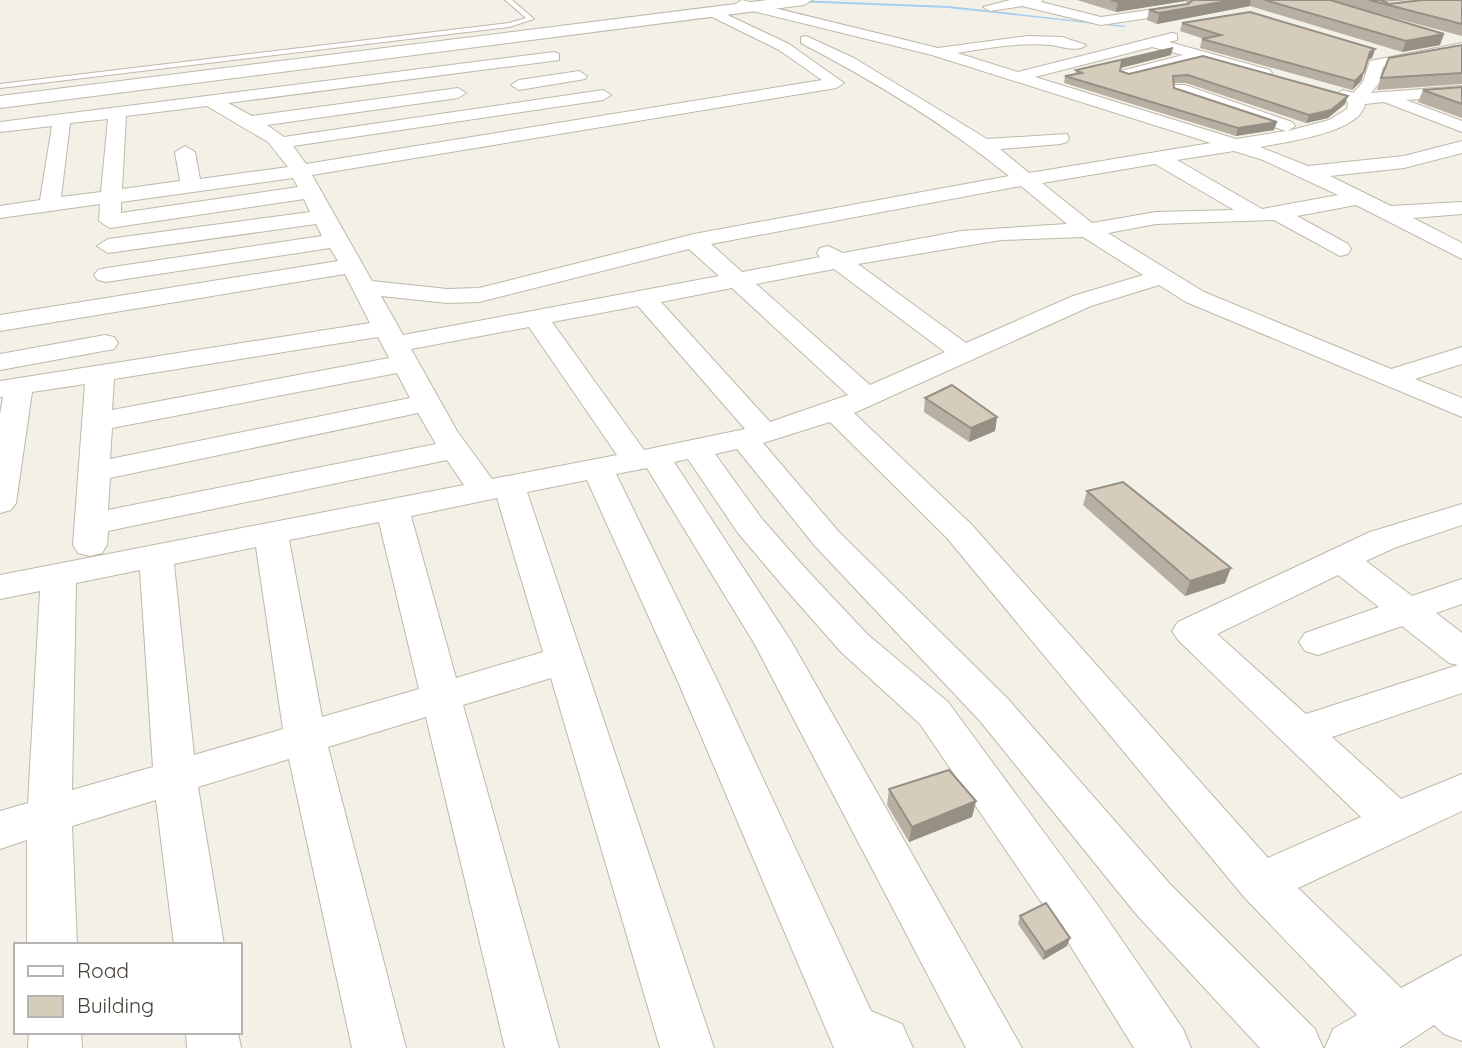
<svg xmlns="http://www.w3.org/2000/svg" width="1462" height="1048" font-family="Quicksand,sans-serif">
  <rect width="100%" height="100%" fill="#f3f0e7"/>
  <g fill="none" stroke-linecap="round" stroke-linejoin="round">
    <path fill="#a3cef0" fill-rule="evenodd" d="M796,0l152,6 178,20 -2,1 -176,-19 -151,-6 -2,-1z"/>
    <defs>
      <path id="service" d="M505,0h7l22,19 -25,8 -509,61v-4l509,-61 17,-5z"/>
      <path id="minor" d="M742,0l196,48 90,-12 34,1 24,8c-8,8 -25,1 -36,0 -31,-3 -63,3 -93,8l61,19 154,-39 5,1v6l-8,2 101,28 2,3 -8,5 -63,-18 -74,19 -6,-2v-6l62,-16 -31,-8 -117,30 201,62 50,-8 -113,-38v-8h12l107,37 3,4 -7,5 41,-11 18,-11 1,-7 -13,-7 8,-5 10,3 10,-11 7,-21 92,-18v10l-79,14 -4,16 -8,10 91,-7v10l-56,4 56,21v11l-78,-30 -19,2c-5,29 -80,38 -105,43l48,19 96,-10 58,-15v12l-58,15 -74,8 61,30 71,-4v12l-49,4 49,25v16l-106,-54 -59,11 51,28 3,5 -3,5 -8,2 -66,-36 -118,4 -48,9 96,59 187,77 71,-22v17l-47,15 47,19v19l-276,-115 -27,-17 -68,21 -237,107 117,111 297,334 93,-41 -183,-177 -6,-9 6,-9 192,-90 92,-28v21l-68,23 -28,13 46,35 50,-17v25l-26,9 26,20v60l-130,44 69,62 61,-25v37l-164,77 103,100 61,-33v86l-18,-7 -10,-9 -35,23h-74l8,-19 24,-14 -113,-118 -297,-359 -117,-116 -67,21 76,89 169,167 162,185 145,145 8,19h-63l-124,-134 -156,-193 -165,-175 -78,-97 -22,5 47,65 44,50 61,65 81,68 151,205 84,122 8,19h-57l-69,-111 -145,-213 -79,-72 -59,-67 -44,-52 -50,-74 -14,3 117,179 231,407h-56l-212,-405 -107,-175 -31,6 103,210 152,327 31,13 11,24h-79l-155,-364 -92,-204 -60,12 187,556h-54l-109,-370 -88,27 96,343h-54l-79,-331 -98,30 78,301h-54l-63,-289 -91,28 26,158h-50l-18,-145 -84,26 5,119h-50v-105l-27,9v-38l28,-8 12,-212 -40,8v-24l464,-90 -17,-25 -339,71 -1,14 -5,8 -12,3 -12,-3 -5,-8 12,-161 -53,8 -16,111 -5,7 -11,3v-99l3,-17h-3v-16l370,-58 -25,-49 -345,57v-16l338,-54 -8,-13 -224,34 -8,-2 -4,-5 4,-5 8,-2 216,-32 -6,-12 -208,29 -11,-7 11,-7 202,-27 -6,-13 -194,29 -11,-7 1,-17 -100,14v-12l40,-6 12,-74 -52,6v-10l554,-70 5,2v6l-331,43 24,13 206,-28 8,5 -8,5 -191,27 17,12 319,-47 8,5 -8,5 -310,46 13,18 516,-84 -43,-30 -71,-35 -2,-3 7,-4 76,36 55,39 -8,5 -524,87 60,106 75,8 32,-1 215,-54 315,-58c-64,-52 -135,-95 -208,-133v-6l5,-1 48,22 133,81 80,-5 2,4 -2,4 -7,2 -60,5 29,24 182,-30 -279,-88 -195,-48 -2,-3zM207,106l61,36 20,25 -88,12 -5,-27 -10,-6 -10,6 5,29 -58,8 4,-73zM108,119l-7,73 -40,5 9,-74zM1234,151l29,9 75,35 -76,14 -85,-49zM1155,164l79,46 -78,2 -64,11 -50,-40zM293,178l5,9 -177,26v-11zM1021,186l46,38 -106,7 -118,22 -15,-7 -8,2 -3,5 3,4 -78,15 -31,-28zM1083,237l60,38 -70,21 -107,47 -108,-79 143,-24zM689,249l30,27 -316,59 -22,-39 66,7 32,-1zM834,269l111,83 -75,33 -114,-101zM732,288l116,107 -78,27 -109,-120zM638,306l107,123 -101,21 -92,-128zM529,327l88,128 -125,24 -35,-48 -46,-82zM378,337l11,21 -277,52 2,-31zM397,373l13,25 -300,61 2,-31zM418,413l18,31 -328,66 2,-32zM497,498l46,154 -87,26 -45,-162zM379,522l40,167 -97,28 -33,-177zM256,547l27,182 -89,26 -20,-191zM140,570l13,197 -81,23 4,-207zM1338,575l41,32 -74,26 -6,9 6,9 13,4 84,-29 47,37 9,2 -152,49 -89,-80z
        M1010,0h33l-2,2 60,15 115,-17h34l-7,4 -142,21 -79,-19 -32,5 -7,-4z
        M579,71l8,5 -2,3 -66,11 -8,-5 8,-5z
        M105,335l9,2 4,6 -4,6 -114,21v-16z
        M29,1032h52l1,16h-54z
        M186,1032h52l3,16h-54z"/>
      <path id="tertiary" d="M767,0h45l-8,5 -804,103v-12z"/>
    </defs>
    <use href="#service" stroke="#bfb8a9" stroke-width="2"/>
    <use href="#minor" stroke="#bfb8a9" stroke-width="2"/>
    <use href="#tertiary" stroke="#bfb8a9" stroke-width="2"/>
    <use href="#service" fill="#fff" fill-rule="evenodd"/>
    <use href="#minor" fill="#fff" fill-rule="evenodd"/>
    <use href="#tertiary" fill="#fff" fill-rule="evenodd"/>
  </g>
  <path fill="#b7afa2" d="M1077,0h334l-27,2 5,2 73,-4v36l-112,-30 90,39 -38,7 -152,-46 -93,18 -10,-4 2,-10 40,-6 -4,-3 -69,11z
    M1182,23l193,26 -3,9 -4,2 -7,21 -9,9 -152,-42 2,-9h2l-24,-8z
    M1462,45v39l-85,6 4,-12z
    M1171,55l-50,13 -1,3 9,3 74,-18 142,48 -17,14 -22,5 -120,-40h-12v5l100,42 -38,6 -172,-53 1,-7 10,-2 1,-4z
    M1462,87v31l-44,-16 5,-12z
    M925,398l72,19 -2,14 -26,11 -45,-30z
    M1087,491l138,92 -40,13 -102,-91z
    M889,789l87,12 -4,16 -63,25 -22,-37z
    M1020,916l47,30 -24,14 -25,-36z"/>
  <path fill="#958f84" d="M1130,0h55v1l-69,11 2,-10z
    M1233,0h18l-1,6 -93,18 2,-11z
    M1444,34l-4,11 -38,7 4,-11z
    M1173,48l-2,7 -51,13 2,-7z
    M1375,49l-3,9 -4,2 2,-8z
    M1364,72l-3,9 -9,9 3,-9z
    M1348,96l-3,8 -17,14 -22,5 3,-8z
    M1277,122l-3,8 -38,6 2,-8z
    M997,417l-2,14 -26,11 2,-14z
    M1231,568l-6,15 -40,13 5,-15z
    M976,801l-4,16 -63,25 3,-15z
    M1070,938l-3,8 -24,14 2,-8z"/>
  <path fill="#d5ccbc" stroke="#958f84" stroke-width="2" d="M1111,0h19l-12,2z
    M1193,0h40l-74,13 -10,-3 39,-6z
    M1265,0h65l114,34 -38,7z
    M1369,0h12l8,4 33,-4h40v24z
    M1250,12l125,37 -5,3 -6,20 -9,9 -153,-42 19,-4 -39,-12z
    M1462,45v28l-81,5 8,-20z
    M1173,48l-51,13 -2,10 9,3 74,-18 145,40 -17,14 -22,5 -121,-40 -15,1 1,12 103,34 -39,6 -173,-52 17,-3 -6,-3z
    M1462,87v17l-39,-14z
    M952,385l45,32 -26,11 -46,-30z
    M1123,482l108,86 -41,13 -103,-90z
    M949,770l27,31 -64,26 -23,-38z
    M1046,903l24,35 -25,14 -25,-36z"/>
  <rect x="14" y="943" width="228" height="91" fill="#ffffff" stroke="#b5b3af" stroke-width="2"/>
  <rect x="28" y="966" width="35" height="10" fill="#ffffff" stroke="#b5b3af" stroke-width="2"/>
  <text x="77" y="978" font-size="21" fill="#464036">Road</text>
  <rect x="28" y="996" width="35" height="21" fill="#d5ccbc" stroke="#b5b3af" stroke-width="2"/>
  <text x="77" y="1013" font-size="21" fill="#464036">Building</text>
</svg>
